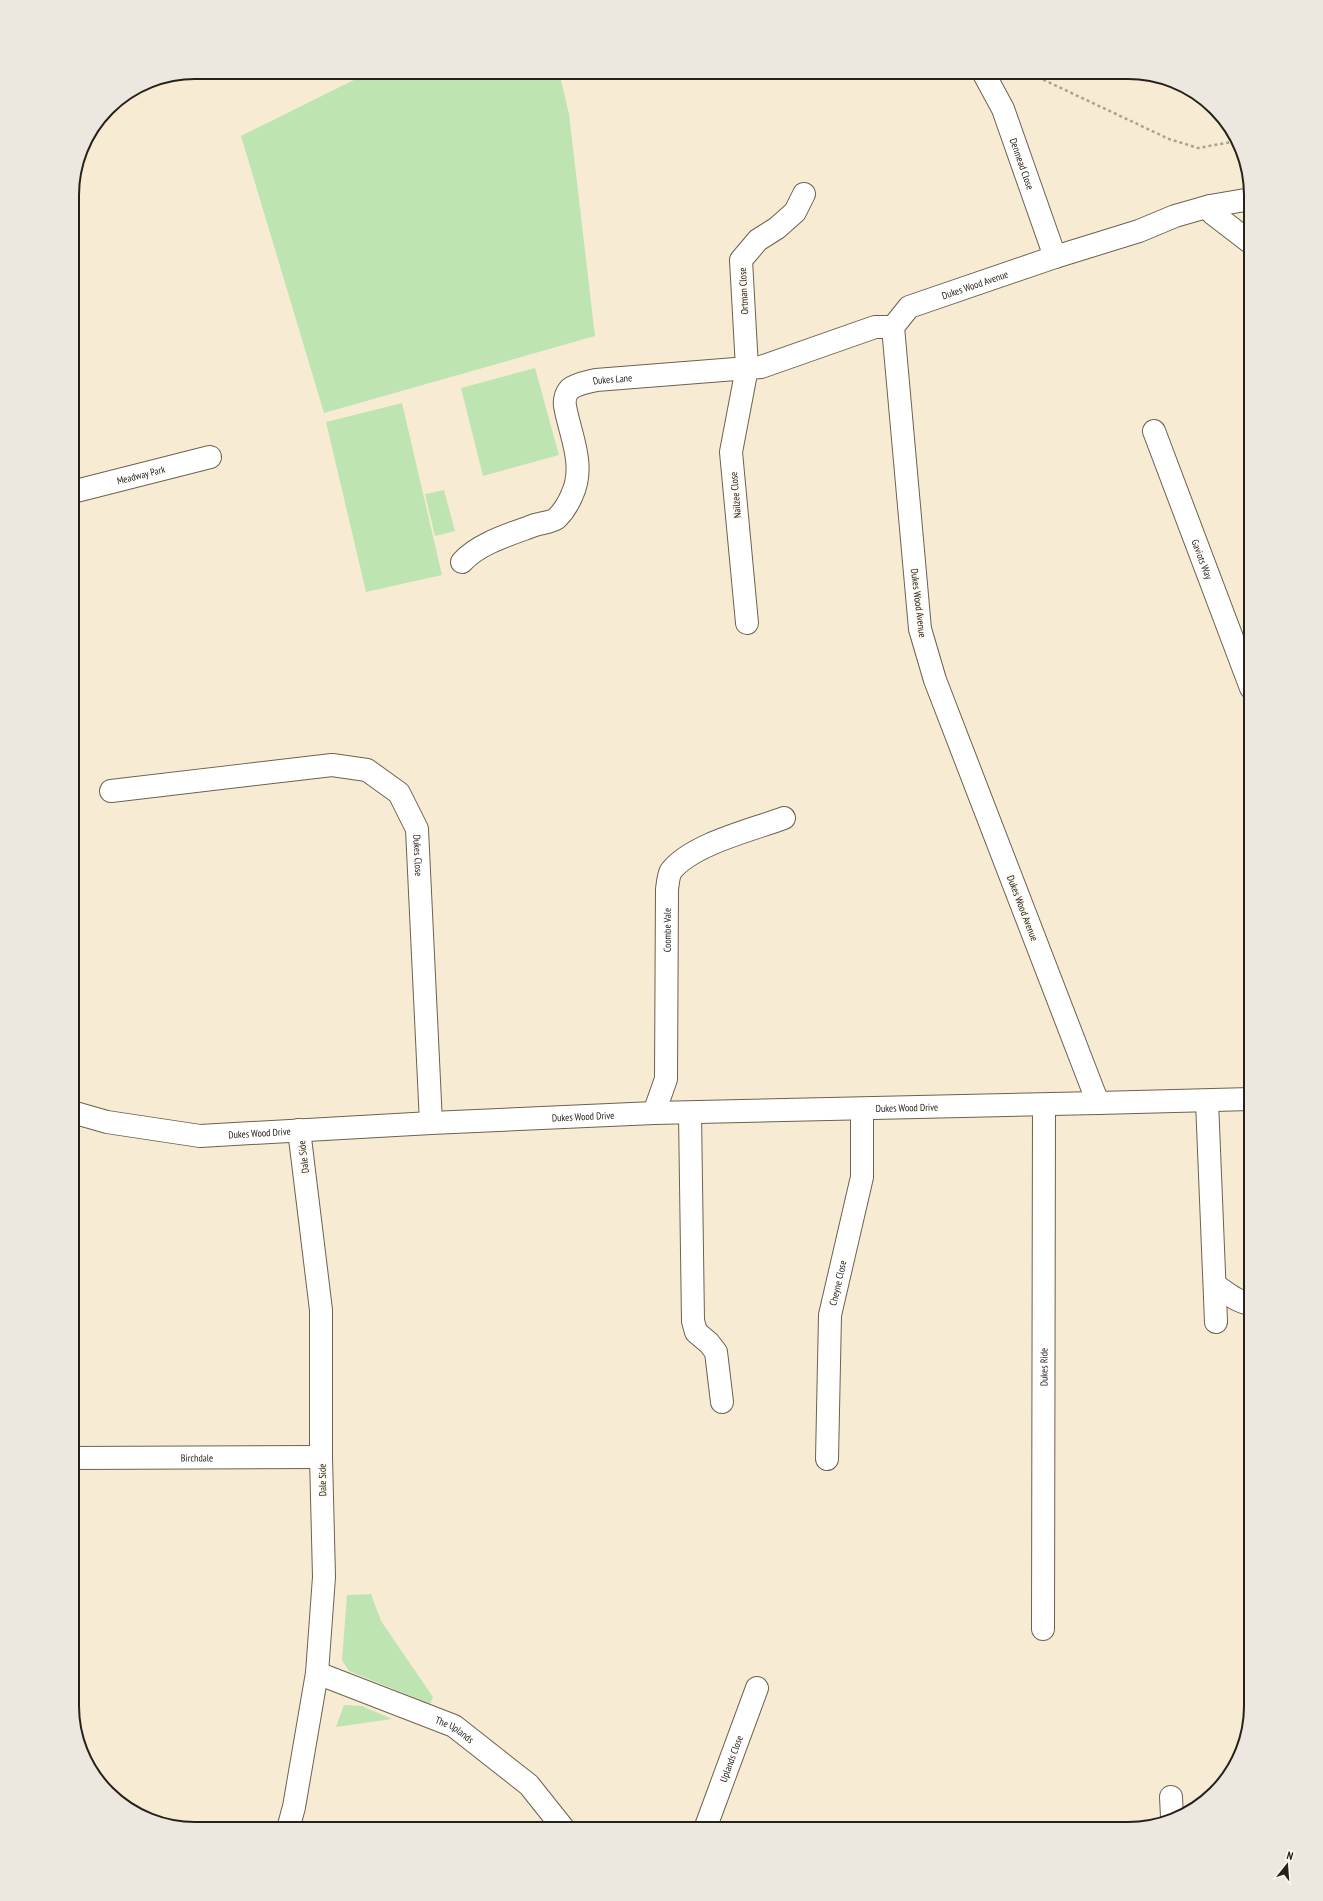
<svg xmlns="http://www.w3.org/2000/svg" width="1323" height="1901" font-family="'PT Sans Narrow',sans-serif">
  <rect width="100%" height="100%" fill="#f7ebd4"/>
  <path fill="#bee5b1" d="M370,72h189l10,42 26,222 -271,77 -83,-277z
    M535,368l24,87 -76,21 -22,-88z
    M402,403l40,172 -76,17 -40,-170z
    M444,490l11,41 -20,5 -10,-42z
    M371,1594l10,27 52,76 -3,7 -81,-33 -7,-11 5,-65z
    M344,1705l18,1 30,13 -56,8z"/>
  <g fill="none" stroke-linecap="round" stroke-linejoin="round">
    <defs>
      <g id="minor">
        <path id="s1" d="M983,72l20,37 52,148"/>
        <path d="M1210,206l2,7 39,30"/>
        <path id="s2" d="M1154,431l97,257"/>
        <path id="s3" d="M72,492l138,-35"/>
        <path id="s4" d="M462,562c17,-19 49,-28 73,-37 6,-2 18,-3 22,-7 6,-6 12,-16 15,-23 14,-30 -2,-60 -7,-89 -1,-6 1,-13 5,-17 6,-5 18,-7 26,-9l165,-13 114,-40h18"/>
        <path d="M747,623l-16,-171 16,-84 -6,-108 17,-20 19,-12 18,-16 9,-18"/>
        <path id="s5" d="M111,791l221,-26 35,5 32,23 18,36 14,294"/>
        <path id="s6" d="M1251,1099l-153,4 -163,-423 -15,-51 -27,-302 16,-20 146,-50 84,-26 36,-15 35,-10 41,-7"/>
        <path d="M1207,1101l9,221"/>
        <path id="s7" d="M72,1112l35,10 93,14 231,-13 223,-10 444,-10"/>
        <path id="s8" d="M654,1113l12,-34 1,-190c1,-5 1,-13 4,-18 21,-27 81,-41 113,-53"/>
        <path d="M690,1113l3,208 3,11 13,11 7,9 6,50"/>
        <path d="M1215,1285c12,8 22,17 36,19"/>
        <path id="s9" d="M72,1458l249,-1"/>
        <path id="s10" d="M827,1459l3,-144 32,-138v-68"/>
        <path id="s11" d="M1043,1629l1,-524"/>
        <path id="s12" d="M317,1673l137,53 75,59 35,44"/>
        <path d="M1171,1797l1,20"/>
        <path d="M288,1829l6,-22 23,-134 7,-96 -3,-120v-147l-22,-180"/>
        <path id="s13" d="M705,1829l52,-141"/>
      </g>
    </defs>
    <use href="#minor" stroke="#6c624d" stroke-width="24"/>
    <path stroke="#aba290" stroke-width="2.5" stroke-dasharray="3 3" stroke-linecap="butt" d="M1027,72l142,67 29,9 39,-7"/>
    <use href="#minor" stroke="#fff" stroke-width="22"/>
  </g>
  <g text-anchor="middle" stroke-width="3" stroke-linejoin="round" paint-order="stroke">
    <g font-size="10" fill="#262219" stroke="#fef9f0">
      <text dy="4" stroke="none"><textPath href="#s1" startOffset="100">Denmead Close</textPath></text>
      <text dy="4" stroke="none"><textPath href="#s6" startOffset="1058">Dukes Wood Avenue</textPath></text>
      <text transform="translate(743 291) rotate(-93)" y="4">Ortman Close</text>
      <text dy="4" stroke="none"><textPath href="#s4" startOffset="287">Dukes Lane</textPath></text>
      <text dy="4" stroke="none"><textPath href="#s3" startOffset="71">Meadway Park</textPath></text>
      <text transform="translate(735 495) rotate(-95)" y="4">Nailzee Close</text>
      <text dy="4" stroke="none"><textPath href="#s2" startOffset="137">Gaviots Way</textPath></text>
      <text transform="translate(919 603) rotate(83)" y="4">Dukes Wood Avenue</text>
      <text dy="4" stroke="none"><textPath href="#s5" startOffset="364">Dukes Close</textPath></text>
      <text transform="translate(1023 908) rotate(69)" y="4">Dukes Wood Avenue</text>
      <text dy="4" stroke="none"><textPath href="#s8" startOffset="185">Coombe Vale</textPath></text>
      <text dy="4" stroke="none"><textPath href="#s7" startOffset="838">Dukes Wood Drive</textPath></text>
      <text dy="4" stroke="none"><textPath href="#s7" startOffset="514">Dukes Wood Drive</textPath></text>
      <text dy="4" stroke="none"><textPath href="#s7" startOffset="190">Dukes Wood Drive</textPath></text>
      <text transform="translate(303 1157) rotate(-97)" y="4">Dale Side</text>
      <text dy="4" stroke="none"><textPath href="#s10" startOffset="177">Cheyne Close</textPath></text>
      <text dy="4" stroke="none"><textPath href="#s11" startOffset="262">Dukes Ride</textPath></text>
      <text dy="4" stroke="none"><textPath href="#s9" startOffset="125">Birchdale</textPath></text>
      <text transform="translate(322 1480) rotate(-91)" y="4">Dale Side</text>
      <text dy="4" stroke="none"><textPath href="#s12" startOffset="149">The Uplands</textPath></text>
      <text dy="4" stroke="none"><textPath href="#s13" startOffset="75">Uplands Close</textPath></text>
    </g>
  </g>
  <path d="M0 0H1323V1901H0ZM195 79H1128A116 116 0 0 1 1244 195V1706A116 116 0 0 1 1128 1822H195A116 116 0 0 1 79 1706V195A116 116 0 0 1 195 79Z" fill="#ede8df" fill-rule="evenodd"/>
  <path fill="none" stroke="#262219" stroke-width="2" d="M195 79H1128A116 116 0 0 1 1244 195V1706A116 116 0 0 1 1128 1822H195A116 116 0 0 1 79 1706V195A116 116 0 0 1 195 79Z"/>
  <g transform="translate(1287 1865) rotate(17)" stroke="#fef9f0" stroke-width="3" paint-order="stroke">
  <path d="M0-3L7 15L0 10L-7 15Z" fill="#262219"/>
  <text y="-6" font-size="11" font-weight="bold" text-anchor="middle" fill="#262219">N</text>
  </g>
</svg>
